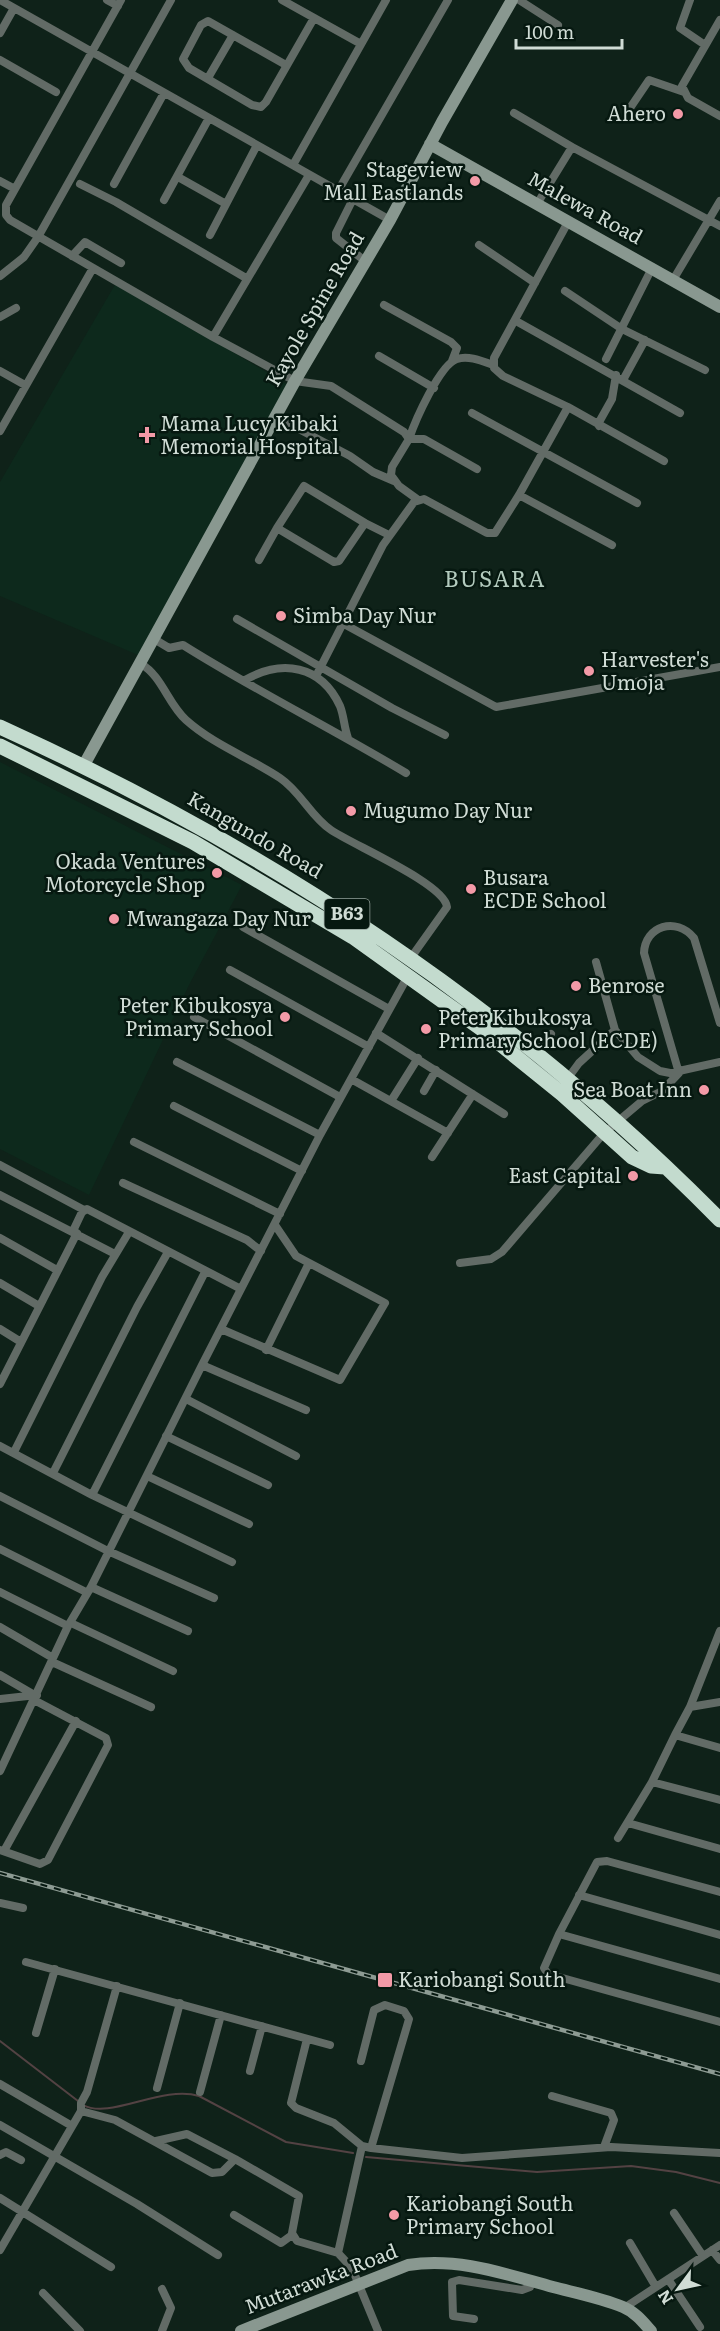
<svg xmlns="http://www.w3.org/2000/svg" width="720" height="2331" font-family="Literata,serif">
  <rect width="100%" height="100%" fill="#0f2219"/>
  <path fill="#0d291c" d="M116,283l177,105 -148,270 -145,-62v-114z
    M0,762l242,123 -53,100 -100,210 -89,-46z"/>
  <g fill="none" stroke-linecap="round" stroke-linejoin="round">
    <path stroke="#534243" stroke-width="2" d="M0,2041l78,60
      M83,2105c27,15 78,-20 116,-9l87,46 67,11
      M366,2157l171,15 94,-6 45,6 44,11"/>
    <path stroke="#626b66" stroke-width="8" d="M0,0l390,220
      M107,0l11,6
      M121,0l-115,205v10l4,5 203,117 82,44 36,5 73,46 5,7
      M282,0l79,44
      M519,0l39,25
      M690,0l-10,28 25,17
      M720,20l-38,66 6,12 32,18
      M0,33l14,-25
      M0,60l56,32
      M286,65l-78,-44 -7,4 -18,34 6,9 63,37 9,2 5,-5 48,-84
      M208,78l25,-43
      M628,111l21,-31 35,12
      M514,113l58,34 -35,57
      M572,147l148,79
      M293,165l93,-165
      M178,177l48,27
      M0,181l15,8
      M80,184l36,18 130,76
      M114,184l50,-91
      M338,191l110,-191
      M353,199l-17,34v5l29,23
      M164,200l45,-82
      M210,235l47,-90
      M479,245l56,38
      M72,256l13,-14 36,21
      M0,276l24,-19 14,-20 133,-237
      M673,280l47,-79
      M565,291l57,38 83,41
      M384,305l67,37 6,6 -5,13
      M0,317l16,-9
      M516,321l164,92
      M213,337l96,-162
      M379,356l55,32
      M606,359l46,-91
      M0,371l25,14
      M623,380l22,-40
      M568,407l96,54
      M472,413l165,90
      M276,417l74,39 23,16 21,9
      M599,426l-1,-2 14,-25 4,-24
      M0,431l93,-163
      M409,439c6,-18 31,-75 48,-80 11,-4 25,2 36,6
      M519,495l93,50
      M417,499l-18,-13 -8,-11 1,-8 17,-28h15l53,30
      M277,528l27,-42 61,37
      M259,560l18,-32 57,34 5,-1 26,-38 24,12
      M237,619l155,89 53,27
      M344,624l152,83 224,-40
      M154,639l15,9 14,-3c73,46 150,84 223,128
      M141,664c21,12 27,40 45,56 28,25 64,38 94,58 21,14 31,39 51,52 22,15 114,54 116,77l-37,52
      M316,676l67,-131 31,-43 10,-3 63,34h8l24,-38 49,-88 -65,-31 -9,-8v-10l74,-136
      M245,680c37,-21 76,-15 95,26 4,10 4,21 8,32
      M243,927l146,82
      M596,962l19,68 23,27 22,14 10,2 50,-11
      M230,970l139,77
      M194,1017l146,80
      M376,1033l128,81
      M536,1053l15,-19
      M177,1062l143,73
      M568,1078l11,-15 36,-33
      M351,1079l97,54
      M424,1091l12,-21
      M391,1101l27,-43
      M174,1106l128,65
      M134,1142l146,72
      M432,1157l41,-63
      M0,1165l84,45
      M123,1183l124,57 14,11
      M0,1195l115,59
      M73,1231l9,-19 5,-3 154,80
      M0,1238l57,32
      M460,1263l31,-4 11,-7 102,-119 38,-32 20,-10 17,-18 -35,-120c1,-27 32,-37 50,-15l26,85
      M0,1283l39,23
      M0,1329l21,13
      M221,1329l119,51 45,-77 -89,-47 -21,-31
      M266,1350l43,-87
      M202,1365l104,45
      M0,1384l77,-151
      M186,1399l110,57
      M166,1436l102,49
      M0,1446l92,49 140,67
      M14,1452l88,-175 27,-45
      M53,1473l84,-166 31,-55
      M147,1476l102,48
      M92,1495l113,-223
      M0,1496l108,55 106,47
      M0,1549l86,43
      M91,1587l97,44
      M0,1592l68,34
      M71,1623l102,48
      M0,1627l53,31
      M52,1662l99,45
      M0,1675l31,18
      M0,1699l37,-4
      M690,1707l30,-76
      M675,1735l15,-28 30,-5
      M0,1771l68,-145 23,-39 111,-222 118,-230 89,-161
      M652,1782l23,-47 45,13
      M628,1823l92,26
      M618,1838l34,-56 68,18
      M0,1850l40,14 8,-4 60,-115 -2,-7 -72,-38
      M4,1851l72,-130
      M720,1892l-113,-31 -10,1 -38,72 -15,34 4,6 172,48
      M579,1895l141,40
      M0,1903l23,5
      M559,1934l161,45
      M26,1962l304,83
      M36,2033l19,-64
      M307,2039l-16,64 5,5 38,15 28,23 9,2 91,10 149,-11 109,6
      M361,2061l13,-51 11,-5 19,6 5,8 -2,7 -36,122
      M250,2071l12,-45
      M0,2084l72,42
      M157,2088l23,-85
      M200,2092l21,-77
      M552,2096l59,17 3,7 -10,27
      M81,2111l34,9 97,53 10,-1 13,-13 64,37 -7,37 5,8 41,12
      M0,2125l137,79 81,51
      M156,2141l31,-7 48,25
      M362,2146l-24,107 14,15 26,63
      M0,2155l6,-3 15,8
      M0,2198l111,69
      M674,2213l29,43
      M234,2215l47,28 11,-8
      M630,2243l26,44
      M0,2250l81,-139v-8l6,-11 30,-106
      M712,2250l8,10
      M668,2279l32,48
      M43,2293l37,38
      M624,2308l96,-63
      M474,2319l-21,-3 -1,-34 7,-2 63,10 8,-3 1,-6
      M162,2331l9,-23 -9,-19"/>
    <path stroke="#899890" stroke-width="12" d="M430,144l290,163
      M84,765l211,-384 95,-161 52,-98 70,-122
      M241,2331l167,-66c50,-8 97,9 145,22 23,6 48,11 70,20 12,5 20,15 28,24"/>
    <path stroke="#c3dbce" stroke-width="15" d="M0,727c271,123 511,281 720,493
      M0,746l193,96 160,95 130,93 79,64 70,63 19,9 14,1"/>
    <defs>
      <path id="rail" d="M0,1873l720,201"/>
    </defs>
    <use href="#rail" stroke="#8d9b93" stroke-width="4.5"/>
    <use href="#rail" stroke="#061810" stroke-width="2" stroke-dasharray="7" stroke-linecap="butt"/>
  </g>
  <g fill="#f39aa7" stroke="#061810" stroke-width="2">
    <circle cx="678" cy="114" r="6"/>
    <circle cx="475" cy="181" r="6"/>
    <path d="M144 426h6v6h6v6h-6v6h-6v-6h-6v-6h6z"/>
    <circle cx="281" cy="616" r="6"/>
    <circle cx="589" cy="671" r="6"/>
    <circle cx="351" cy="811" r="6"/>
    <circle cx="217" cy="873" r="6"/>
    <circle cx="471" cy="889" r="6"/>
    <circle cx="114" cy="919" r="6"/>
    <circle cx="576" cy="986" r="6"/>
    <circle cx="285" cy="1017" r="6"/>
    <circle cx="426" cy="1029" r="6"/>
    <circle cx="704" cy="1090" r="6"/>
    <circle cx="633" cy="1176" r="6"/>
    <rect x="377" y="1972" width="16" height="16" rx="3"/>
    <circle cx="394" cy="2215" r="6"/>
  </g>
  <g text-anchor="middle" stroke-width="5" stroke-linejoin="round" paint-order="stroke">
    <rect fill="#061810" stroke="#93a19a" stroke-width="1.5" x="324.5" y="899" width="45" height="30" rx="4.5"/>
    <g font-size="18" font-weight="bold" fill="#d0dcd5">
      <text x="347" y="920">B63</text>
    </g>
    <g font-size="20" fill="#d0dcd5" stroke="#061810" text-anchor="start">
      <text x="666" y="121" text-anchor="end">Ahero</text>
      <text x="463" y="177" text-anchor="end">Stageview<tspan x="463" dy="23">Mall Eastlands</tspan></text>
      <text x="160" y="431">Mama Lucy Kibaki<tspan x="160" dy="23">Memorial Hospital</tspan></text>
      <text x="293" y="623">Simba Day Nur</text>
      <text x="601" y="667">Harvester's<tspan x="601" dy="23">Umoja</tspan></text>
      <text x="363" y="818">Mugumo Day Nur</text>
      <text x="205" y="869" text-anchor="end">Okada Ventures<tspan x="205" dy="23">Motorcycle Shop</tspan></text>
      <text x="483" y="885">Busara<tspan x="483" dy="23">ECDE School</tspan></text>
      <text x="126" y="926">Mwangaza Day Nur</text>
      <text x="588" y="993">Benrose</text>
      <text x="273" y="1013" text-anchor="end">Peter Kibukosya<tspan x="273" dy="23">Primary School</tspan></text>
      <text x="438" y="1025">Peter Kibukosya<tspan x="438" dy="23">Primary School (ECDE)</tspan></text>
      <text x="692" y="1097" text-anchor="end">Sea Boat Inn</text>
      <text x="621" y="1183" text-anchor="end">East Capital</text>
      <text x="398" y="1987">Kariobangi South</text>
      <text x="406" y="2211">Kariobangi South<tspan x="406" dy="23">Primary School</tspan></text>
    </g>
    <g font-size="20" fill="#d0dcd5" stroke="#061810">
      <text transform="translate(585 208) rotate(29)" y="7">Malewa Road</text>
      <text transform="translate(315 309) rotate(-60)" y="7">Kayole Spine Road</text>
      <text transform="translate(255 835) rotate(30)" y="7">Kangundo Road</text>
      <text transform="translate(321 2279) rotate(-21)" y="7">Mutarawka Road</text>
    </g>
    <g font-size="22" letter-spacing="1.5" fill="#b3cbbe" stroke="#061810">
      <text x="495" y="587">BUSARA</text>
    </g>
  </g>
  <g transform="translate(678 2289) rotate(237)" stroke="#061810" stroke-width="4.5" paint-order="stroke">
  <path d="M0-4.5L10 22L0 15L-10 22Z" fill="#d0dcd5"/>
  <text y="-9" font-size="16" font-weight="bold" text-anchor="middle" fill="#d0dcd5">N</text>
  </g>
  <path d="M516 39v9h106v-9" fill="none" stroke="#d0dcd5" stroke-width="3"/>
  <text x="525" y="39" font-size="18" fill="#d0dcd5" stroke="#061810" stroke-width="4.5" paint-order="stroke">100 m</text>
</svg>
